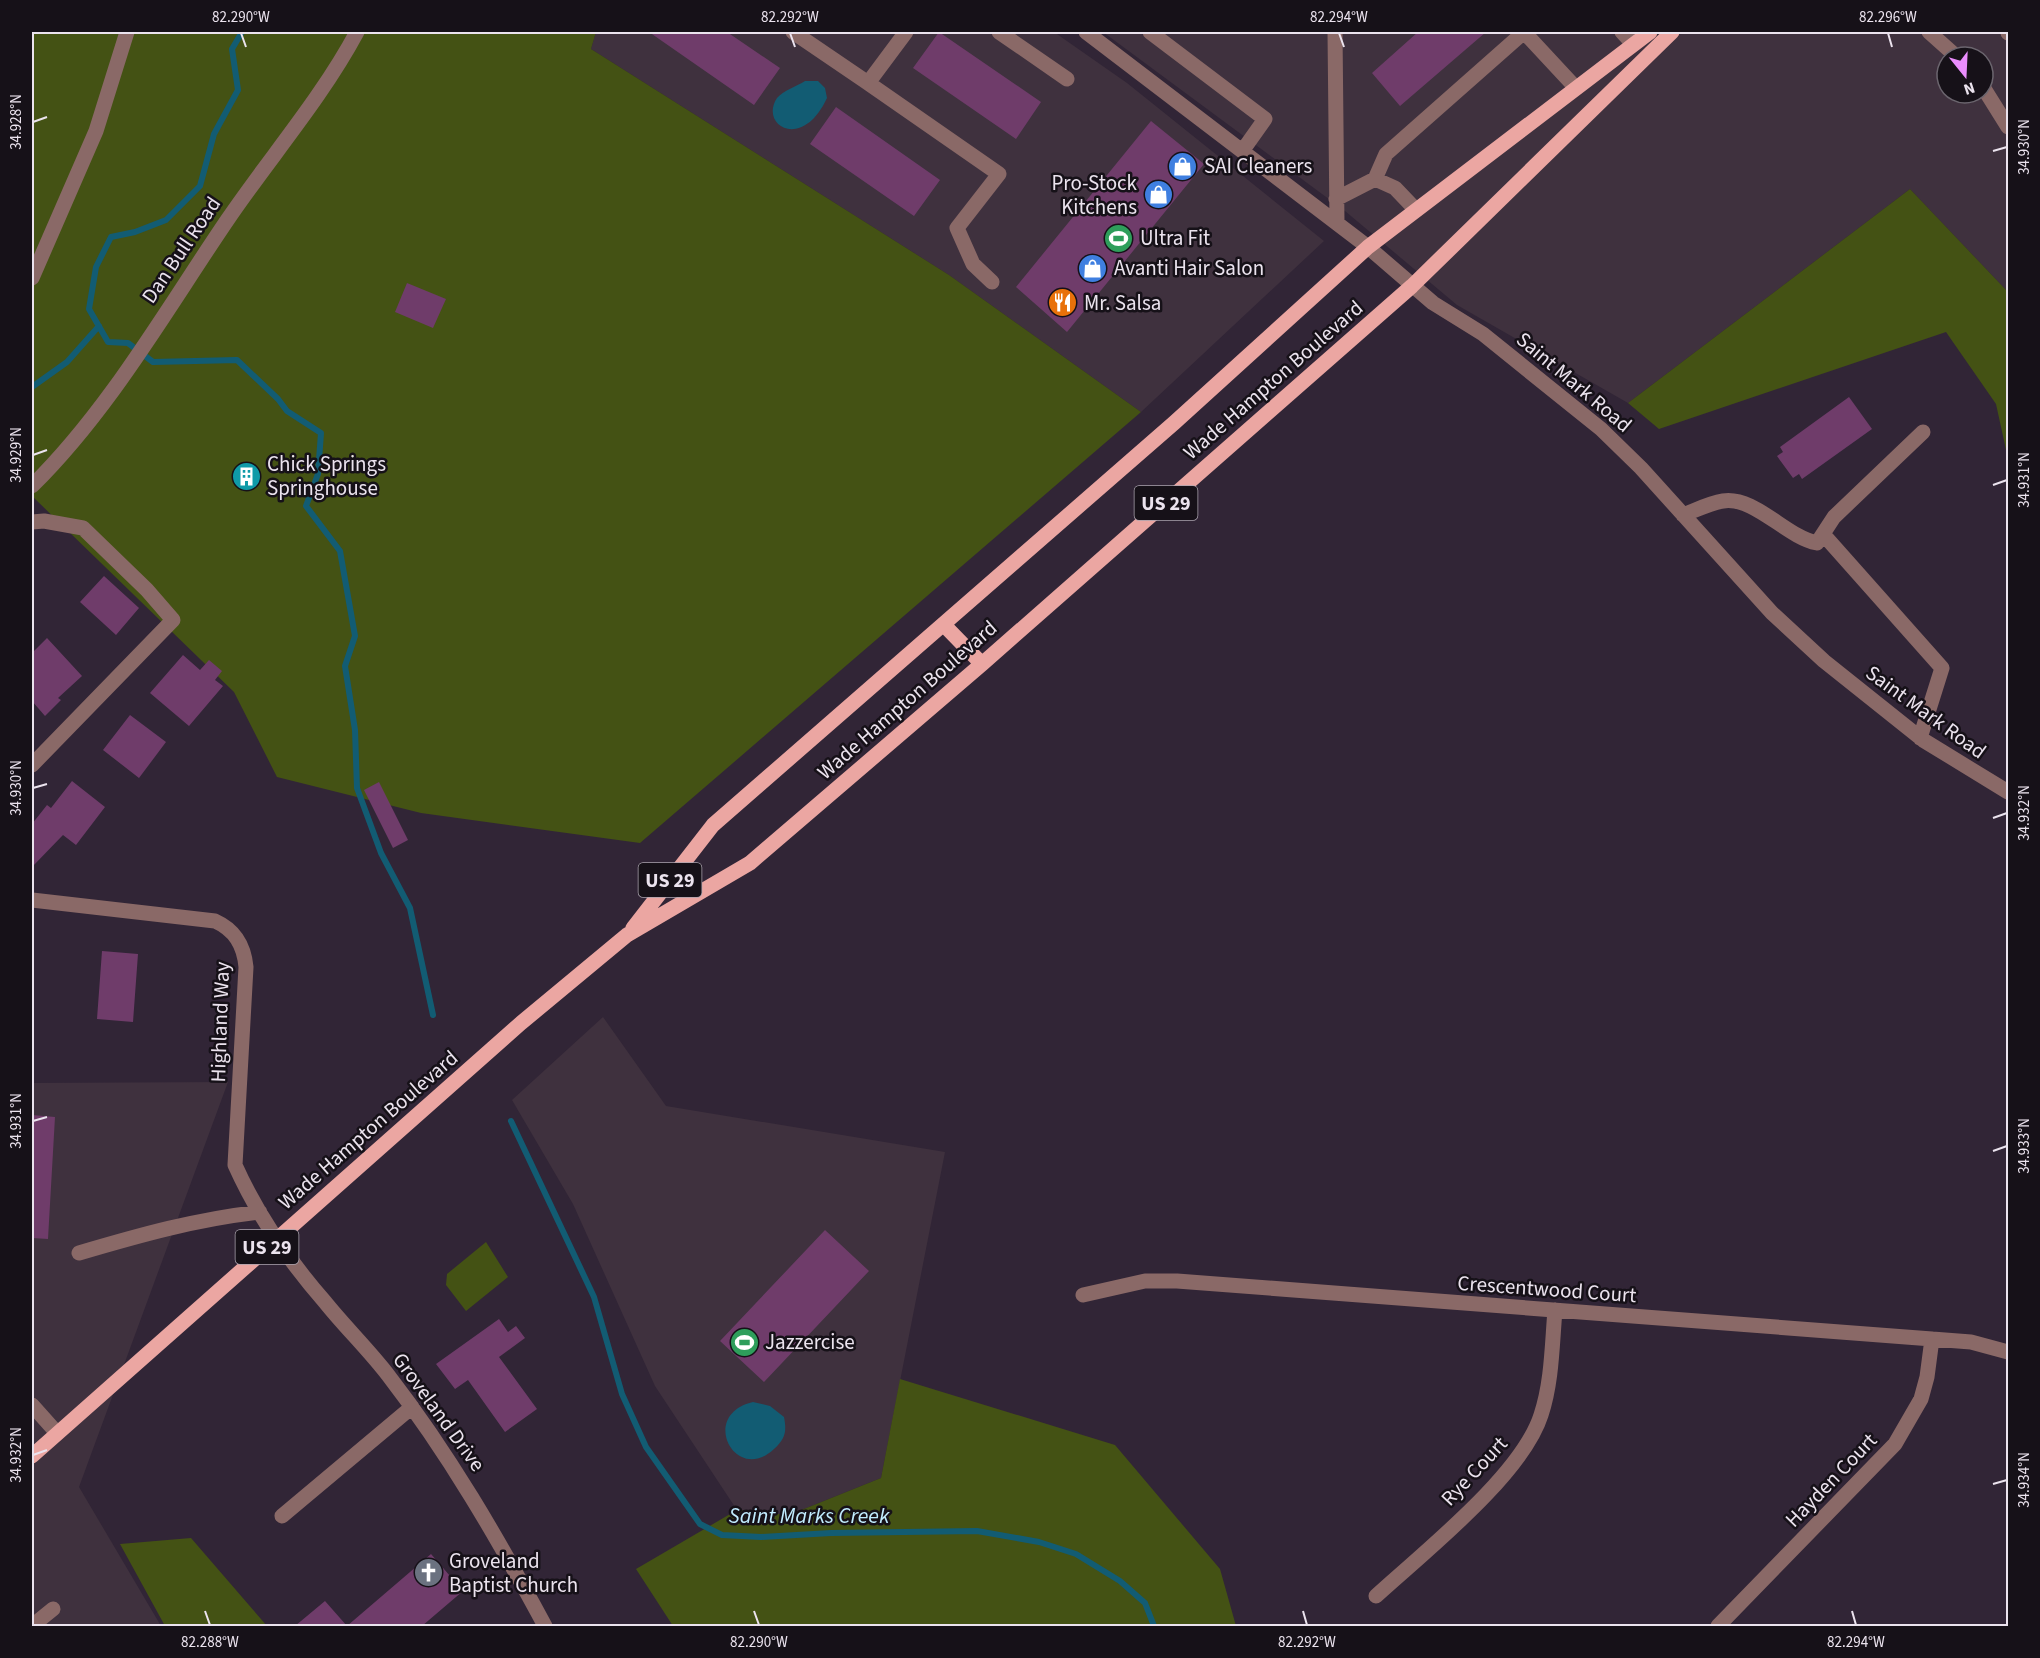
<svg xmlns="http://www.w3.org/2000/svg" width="2040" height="1658" font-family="'Source Sans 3',sans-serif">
  <rect width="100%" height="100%" fill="#312536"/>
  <path fill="#3f313e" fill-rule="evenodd" d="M596,32h458l73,51 197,158 -183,171 -192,-137 -358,-226z
    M1103,32h905v260l-98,-103 -282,214 -171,-98 -112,-94zM1947,57h36v36h-36z
    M603,1017l63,89 279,46 -64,326 -92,37 -52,-5 -82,-124 -82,-182 -61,-104z
    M228,1082l-149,405 82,139h-129v-543z"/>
  <path fill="#445214" d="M32,32h564l-5,17 358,226 192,137 -501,431 -219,-30 -144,-36 -43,-85 -202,-196z
    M1910,189l98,103v167l-12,-55 -50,-72 -287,97 -31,-26z
    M486,1242l22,35 -42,34 -20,-26 1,-11z
    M900,1379l215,66 105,124 16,57h-563l-37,-57 101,-59 52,5 92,-37z
    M191,1538l76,88h-102l-45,-82z"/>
  <path fill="#125c73" d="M805,81h13l7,7 2,10c-25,54 -68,27 -50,0 6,-7 20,-12 28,-17z
    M753,1402l17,4 14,11c3,15 1,22 -10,32 -38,36 -76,-34 -21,-47z"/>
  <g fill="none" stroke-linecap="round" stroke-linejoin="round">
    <path stroke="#125c73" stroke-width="6" d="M242,32l-10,17 6,41 -24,44 -14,52 -34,34 -31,12 -24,5 -15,30 -7,42 19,33 20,1 25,19 84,-2 41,39 9,12 34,22 -3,41 -12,32 34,45 15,85 -10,30 10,64 2,58 24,65 29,55 23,107
      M32,387l35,-25 32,-36
      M511,1121l83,176 28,97 24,53 54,77 22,11 39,2 70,-4 146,-2 62,11 37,12 44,27 25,22 9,23"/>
  </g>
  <path fill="#6f3c6a" d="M649,32h78l53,36 -26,37z
    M939,32l102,70 -25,37 -103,-71z
    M1418,32h68l-86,74 -28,-33z
    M836,107l104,73 -26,36 -104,-72z
    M1151,121l53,43 -137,168 -51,-45z
    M407,283l39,16 -13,29 -38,-16z
    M1849,397l23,32 -70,50 -3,-5 -6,4 -16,-22 6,-4 -3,-5z
    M245,468l8,2 3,9 -7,6 -14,-2 2,-11z
    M104,576l35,32 -23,27 -36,-33z
    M47,638l35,38 -24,22 3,2 -16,16 -13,-15v-48z
    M183,655l17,15 9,-10 13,11 -7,9 8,6 -34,40 -39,-33z
    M130,715l36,27 -27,36 -36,-28z
    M72,781l33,26 -29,38 -13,-10 -31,32v-43l15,-19 4,3z
    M379,782l29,58 -15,8 -29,-58z
    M102,951l36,3 -5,68 -36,-3z
    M32,1115l23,2 -7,122 -16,-1z
    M825,1230l44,41 -105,111 -44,-41z
    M499,1319l9,13 8,-6 9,12 -26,19 38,52 -32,23 -37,-52 -13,9 -19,-25z
    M431,1554l32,37 -41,35h-75z
    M325,1601l22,25h-52z"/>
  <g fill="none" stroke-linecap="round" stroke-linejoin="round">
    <path stroke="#8a6967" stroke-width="15" d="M793,32l75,51
      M906,32l-38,51 131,91 -42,54 16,36 19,18
      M999,32l68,47
      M1086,32l282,215 65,56 50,31 118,95 40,39 131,145 52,48 99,79 85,52
      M1150,32l115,87 -22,31
      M1335,32l2,191
      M1622,32l11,12
      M1929,32l28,25
      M2008,32v1
      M1983,87l25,40
      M1375,179l11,-25 138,-122 52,56
      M1336,199l39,-20 20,9 21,22
      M32,278l64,-147 31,-99
      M32,486c78,-77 134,-176 196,-267 43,-63 93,-120 129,-187
      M1683,515c13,-5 27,-12 40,-14 32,-5 63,36 94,42l17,-26 89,-85
      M32,522l12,-1 39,7 64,62 26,30 -141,145
      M1823,534l119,134 -22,70
      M32,900l183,21c20,9 29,24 31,46l-11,198c22,49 55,97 90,137 20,25 43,47 63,73 61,79 110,164 157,251
      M79,1253c61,-18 118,-34 181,-41
      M1083,1295l62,-14h32l755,58 39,3 37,10
      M32,1405l25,28
      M282,1516l130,-109
      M1376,1596c48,-44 146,-121 165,-181 11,-33 11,-70 14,-105
      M32,1626l21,-17
      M1718,1626l177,-182 26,-45 6,-22 5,-38"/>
    <path stroke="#eba6a2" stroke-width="15" d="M944,625l38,39
      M633,928l80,-103 461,-402 194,-176 282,-215
      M32,1456l489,-433 106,-88 123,-72 232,-199 430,-378 260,-254"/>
  </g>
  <path fill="none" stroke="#ebe3ee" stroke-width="2" d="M241,33l5,14M790,33l5,14M1339,33l5,14M1888,33l4,14M33,122l14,-5M1993,151l14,-4M33,455l14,-5M1993,485l14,-5M33,788l14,-4M1993,818l14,-5M33,1121l14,-4M1993,1151l14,-5M33,1455l14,-5M1993,1484l14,-4M205,1611l5,14M754,1611l5,14M1303,1611l4,14M1852,1611l4,14"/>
  <defs>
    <symbol id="shop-disc" viewBox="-11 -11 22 22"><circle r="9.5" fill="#3f7fe0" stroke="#161118"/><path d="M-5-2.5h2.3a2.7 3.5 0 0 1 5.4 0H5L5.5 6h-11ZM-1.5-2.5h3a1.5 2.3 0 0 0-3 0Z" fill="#fff"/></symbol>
    <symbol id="stadium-disc" viewBox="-11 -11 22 22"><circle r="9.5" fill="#2e9e5b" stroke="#161118"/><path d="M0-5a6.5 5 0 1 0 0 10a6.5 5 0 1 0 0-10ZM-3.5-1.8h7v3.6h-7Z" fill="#fff"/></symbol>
    <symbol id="restaurant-disc" viewBox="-11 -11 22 22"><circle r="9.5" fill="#e8710a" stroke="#161118"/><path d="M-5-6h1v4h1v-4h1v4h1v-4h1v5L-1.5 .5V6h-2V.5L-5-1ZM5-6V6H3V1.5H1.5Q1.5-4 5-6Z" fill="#fff"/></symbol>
    <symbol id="building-disc" viewBox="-11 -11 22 22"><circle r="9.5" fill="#0f9aa8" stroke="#161118"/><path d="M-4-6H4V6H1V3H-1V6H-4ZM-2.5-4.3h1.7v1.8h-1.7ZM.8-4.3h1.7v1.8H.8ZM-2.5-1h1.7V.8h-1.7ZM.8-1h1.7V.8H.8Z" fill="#fff"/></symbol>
    <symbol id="church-disc" viewBox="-11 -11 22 22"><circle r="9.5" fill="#6b7280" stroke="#161118"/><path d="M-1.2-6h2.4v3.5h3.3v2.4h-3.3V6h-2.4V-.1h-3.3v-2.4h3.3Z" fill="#fff"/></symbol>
  </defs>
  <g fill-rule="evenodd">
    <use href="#shop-disc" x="1166" y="150" width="33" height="33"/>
    <use href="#shop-disc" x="1142" y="178" width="33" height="33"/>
    <use href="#stadium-disc" x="1102" y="222" width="33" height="33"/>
    <use href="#shop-disc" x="1076" y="252" width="33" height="33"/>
    <use href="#restaurant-disc" x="1046" y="286" width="33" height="33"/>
    <use href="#building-disc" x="230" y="460" width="33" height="33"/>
    <use href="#stadium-disc" x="728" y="1326" width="33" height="33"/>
    <use href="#church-disc" x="412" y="1556" width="33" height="33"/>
  </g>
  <g text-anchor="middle" stroke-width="5" stroke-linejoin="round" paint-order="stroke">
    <g fill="#161118" stroke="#aba4ae" stroke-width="1.5">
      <rect x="1134.5" y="486" width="63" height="34" rx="4.5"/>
      <rect x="638.5" y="863" width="63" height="34" rx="4.5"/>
      <rect x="235.5" y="1230" width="63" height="34" rx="4.5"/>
    </g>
    <g font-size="20" font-weight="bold" fill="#ebe3ee">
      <text x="1166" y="510">US 29</text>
      <text x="670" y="887">US 29</text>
      <text x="267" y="1254">US 29</text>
    </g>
    <g font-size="21" fill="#ebe3ee" stroke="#161118" text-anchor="start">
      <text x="1204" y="173">SAI Cleaners</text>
      <text x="1137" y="190" text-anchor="end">Pro-Stock<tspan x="1137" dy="24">Kitchens</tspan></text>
      <text x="1140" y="245">Ultra Fit</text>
      <text x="1114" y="275">Avanti Hair Salon</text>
      <text x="1084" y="310">Mr. Salsa</text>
      <text x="267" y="471">Chick Springs<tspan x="267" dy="24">Springhouse</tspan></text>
      <text x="765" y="1349">Jazzercise</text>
      <text x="449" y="1568">Groveland<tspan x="449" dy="24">Baptist Church</tspan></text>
    </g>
    <g font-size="21" fill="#ebe3ee" stroke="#161118">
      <text transform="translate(181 250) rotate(-56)" y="7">Dan Bull Road</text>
      <text transform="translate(1273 380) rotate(-41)" y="7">Wade Hampton Boulevard</text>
      <text transform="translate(1574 382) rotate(40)" y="7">Saint Mark Road</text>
      <text transform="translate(907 700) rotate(-41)" y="7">Wade Hampton Boulevard</text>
      <text transform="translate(1926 712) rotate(36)" y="7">Saint Mark Road</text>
      <text transform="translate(220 1022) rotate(-88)" y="7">Highland Way</text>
      <text transform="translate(368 1130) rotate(-41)" y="7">Wade Hampton Boulevard</text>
      <text transform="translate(1547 1289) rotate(4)" y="7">Crescentwood Court</text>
      <text transform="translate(439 1412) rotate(54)" y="7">Groveland Drive</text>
      <text transform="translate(1474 1471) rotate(-47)" y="7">Rye Court</text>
      <text transform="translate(1831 1480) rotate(-46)" y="7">Hayden Court</text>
    </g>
    <g font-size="22" font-style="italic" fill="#c1ecfe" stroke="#161118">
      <text x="809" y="1523">Saint Marks Creek</text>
    </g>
  </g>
  <rect width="2040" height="1658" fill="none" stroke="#161118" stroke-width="66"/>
  <g transform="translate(1965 75) rotate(162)"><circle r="28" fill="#161118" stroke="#6b656e" stroke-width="1.5"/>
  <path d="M0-4.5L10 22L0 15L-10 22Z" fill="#ea8dfd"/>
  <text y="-9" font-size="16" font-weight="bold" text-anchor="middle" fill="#ebe3ee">N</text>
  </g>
  <rect x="33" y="33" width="1974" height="1592" fill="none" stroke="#ebe3ee" stroke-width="2"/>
  <g font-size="15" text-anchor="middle" fill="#ebe3ee">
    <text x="241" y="22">82.290°W</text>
    <text x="790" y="22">82.292°W</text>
    <text x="1339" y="22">82.294°W</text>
    <text x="1888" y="22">82.296°W</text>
    <text transform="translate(16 122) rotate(-90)" y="5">34.928°N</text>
    <text transform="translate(2024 147) rotate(-90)" y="5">34.930°N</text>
    <text transform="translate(16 455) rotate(-90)" y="5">34.929°N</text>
    <text transform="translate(2024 480) rotate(-90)" y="5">34.931°N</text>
    <text transform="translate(16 788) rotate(-90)" y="5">34.930°N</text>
    <text transform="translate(2024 813) rotate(-90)" y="5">34.932°N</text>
    <text transform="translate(16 1121) rotate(-90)" y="5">34.931°N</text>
    <text transform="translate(2024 1146) rotate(-90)" y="5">34.933°N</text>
    <text transform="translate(16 1455) rotate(-90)" y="5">34.932°N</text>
    <text transform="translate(2024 1480) rotate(-90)" y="5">34.934°N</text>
    <text x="210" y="1647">82.288°W</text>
    <text x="759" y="1647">82.290°W</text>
    <text x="1307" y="1647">82.292°W</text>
    <text x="1856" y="1647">82.294°W</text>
  </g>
</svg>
